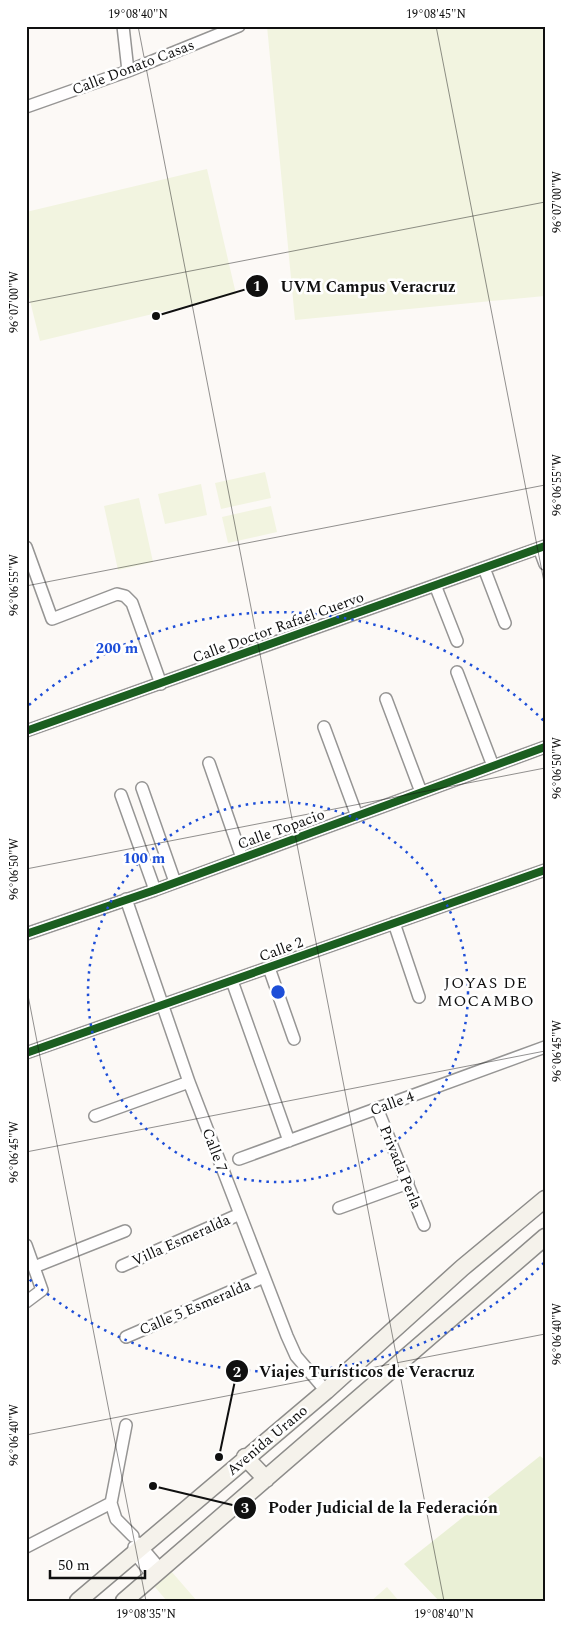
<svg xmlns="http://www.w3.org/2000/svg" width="571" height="1627" font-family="Spectral,serif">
  <rect width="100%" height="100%" fill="#fcf9f6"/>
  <path fill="#eaf0d6" d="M540,1456l5,4v141h-106l-35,-37z"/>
  <path fill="#f2f4e0" d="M267,26h278v270l-250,24z
    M207,169l29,125 -196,47 -14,-56v-73z
    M265,472l6,26 -50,11 -6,-26z
    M201,484l6,31 -42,9 -7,-30z
    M139,498l14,64 -35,8 -14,-64z
    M271,506l6,26 -49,11 -6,-26z
    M171,1571l26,30h-30l-13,-15z
    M387,1587l12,14h-28z"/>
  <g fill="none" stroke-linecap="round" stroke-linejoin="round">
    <defs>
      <path id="street" d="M123,26l5,45
        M26,107l102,-36 111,-45
        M26,547l26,72 65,-25 8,2 7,7 29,81
        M539,548l6,16
        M484,568l21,55
        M435,585l22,56
        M457,672l36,94
        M386,699l35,93
        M324,727l33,89
        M26,731l519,-185
        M209,763l33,95
        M142,788l33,94
        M121,795l34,95
        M126,899l63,183 98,254 9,20 30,35
        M394,923l25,74
        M26,934l129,-44 390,-143
        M269,968l25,71
        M232,981l57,160
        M26,1053l519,-183
        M377,1108l47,117
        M95,1116l94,-34
        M239,1159l306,-112
        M339,1208l69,-25
        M26,1245l16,45 -16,12
        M122,1266l118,-52
        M34,1267l91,-36
        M126,1337l138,-60
        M126,1425l-15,78 5,16 17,17
        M138,1543l23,27
        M26,1547l85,-44
        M134,1547v5l19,24"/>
      <path id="secondary" d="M245,1457l21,22
        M78,1601l248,-210 136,-123 83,-69
        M124,1601l421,-364"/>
    </defs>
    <use href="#street" stroke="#969594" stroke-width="14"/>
    <use href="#secondary" stroke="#8d8c8a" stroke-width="19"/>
    <use href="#street" stroke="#fffefe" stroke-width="11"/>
    <use href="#secondary" stroke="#f5f2eb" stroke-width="16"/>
    <defs>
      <path id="cycleway" d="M26,731l519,-185
        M26,934l129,-44 390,-143
        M26,1053l519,-183"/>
    </defs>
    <use href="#cycleway" stroke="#fff" stroke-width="11"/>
    <use href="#cycleway" stroke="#1b5e20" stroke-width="8"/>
  </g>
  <path fill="none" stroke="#101010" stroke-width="1" stroke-opacity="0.45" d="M138,26l306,1575M436,26l109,561M26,303l519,-101M26,586l519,-101M26,869l519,-101M26,985l120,616M26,1152l519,-101M26,1435l519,-101"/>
  <g fill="none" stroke="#1d4ed8" stroke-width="2.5" stroke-dasharray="2.5 5">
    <circle cx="278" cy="992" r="190"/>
    <path d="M544 1263A380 380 0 0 1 29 1279M29 705A380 380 0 0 1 544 721"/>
  </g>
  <g text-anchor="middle" stroke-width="5" stroke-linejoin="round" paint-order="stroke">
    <g font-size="15" fill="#101010" stroke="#fff">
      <text transform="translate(133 67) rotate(-21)" y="5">Calle Donato Casas</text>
      <text transform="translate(278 627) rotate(-20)" y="5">Calle Doctor Rafaél Cuervo</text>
      <text transform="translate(281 829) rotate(-20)" y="5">Calle Topacio</text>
      <text transform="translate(281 949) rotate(-20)" y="5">Calle 2</text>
      <text transform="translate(392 1103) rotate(-20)" y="5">Calle 4</text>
      <text transform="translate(215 1150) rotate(69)" y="5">Calle 7</text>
      <text transform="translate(401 1167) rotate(68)" y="5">Privada Perla</text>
      <text transform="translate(181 1240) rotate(-24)" y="5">Villa Esmeralda</text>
      <text transform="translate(195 1307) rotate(-23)" y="5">Calle 5 Esmeralda</text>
      <text transform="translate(267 1440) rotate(-40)" y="5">Avenida Urano</text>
    </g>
    <g font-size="16" letter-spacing="1" fill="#101010" stroke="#fff">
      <text x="486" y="988">JOYAS DE<tspan x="486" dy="18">MOCAMBO</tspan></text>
    </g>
  </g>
  <circle cx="278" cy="992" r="8" fill="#1d4ed8" stroke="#fff" stroke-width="2.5"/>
  <g font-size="15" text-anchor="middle" font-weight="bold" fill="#1d4ed8" stroke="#fff" stroke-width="5" stroke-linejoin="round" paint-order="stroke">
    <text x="117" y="653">200 m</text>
    <text x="144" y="863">100 m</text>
  </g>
  <path fill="none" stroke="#101010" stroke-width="2" d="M156 316L257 286M219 1457L237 1371M153 1486L245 1508"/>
  <g fill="#101010" stroke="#fff" stroke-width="2">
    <circle cx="156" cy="316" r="5"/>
    <circle cx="219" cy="1457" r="5"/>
    <circle cx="153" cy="1486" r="5"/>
    <circle cx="257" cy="286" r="12"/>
    <circle cx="237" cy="1371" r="12"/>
    <circle cx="245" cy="1508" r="12"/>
  </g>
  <g font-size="15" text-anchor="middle" font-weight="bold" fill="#fff">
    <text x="257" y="291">1</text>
    <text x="237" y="1377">2</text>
    <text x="245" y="1513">3</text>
  </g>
  <g font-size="16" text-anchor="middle" font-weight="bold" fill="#101010" stroke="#fff" stroke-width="5" stroke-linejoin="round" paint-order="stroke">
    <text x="368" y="292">UVM Campus Veracruz</text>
    <text x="367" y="1377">Viajes Turísticos de Veracruz</text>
    <text x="383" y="1513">Poder Judicial de la Federación</text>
  </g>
  <rect width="571" height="1627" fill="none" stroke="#ffffff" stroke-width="55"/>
  <path d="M50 1570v8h95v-8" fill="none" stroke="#101010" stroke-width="2.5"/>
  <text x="58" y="1570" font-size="15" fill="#101010" stroke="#ffffff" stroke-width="4" paint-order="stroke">50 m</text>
  <rect x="28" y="28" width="516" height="1572" fill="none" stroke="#101010" stroke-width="2"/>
  <g font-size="12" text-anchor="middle" fill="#101010">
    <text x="138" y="18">19°08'40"N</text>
    <text x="436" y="18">19°08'45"N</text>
    <text transform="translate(557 202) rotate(-90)" y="4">96°07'00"W</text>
    <text transform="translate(14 302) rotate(-90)" y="4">96°07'00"W</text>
    <text transform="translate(557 485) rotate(-90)" y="4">96°06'55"W</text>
    <text transform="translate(14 585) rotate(-90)" y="4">96°06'55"W</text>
    <text transform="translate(557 768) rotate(-90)" y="4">96°06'50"W</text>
    <text transform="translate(14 869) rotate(-90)" y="4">96°06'50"W</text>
    <text transform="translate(557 1051) rotate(-90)" y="4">96°06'45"W</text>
    <text transform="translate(14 1152) rotate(-90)" y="4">96°06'45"W</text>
    <text transform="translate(557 1334) rotate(-90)" y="4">96°06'40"W</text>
    <text transform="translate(14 1435) rotate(-90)" y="4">96°06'40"W</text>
    <text x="146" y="1618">19°08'35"N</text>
    <text x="444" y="1618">19°08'40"N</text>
  </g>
</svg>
